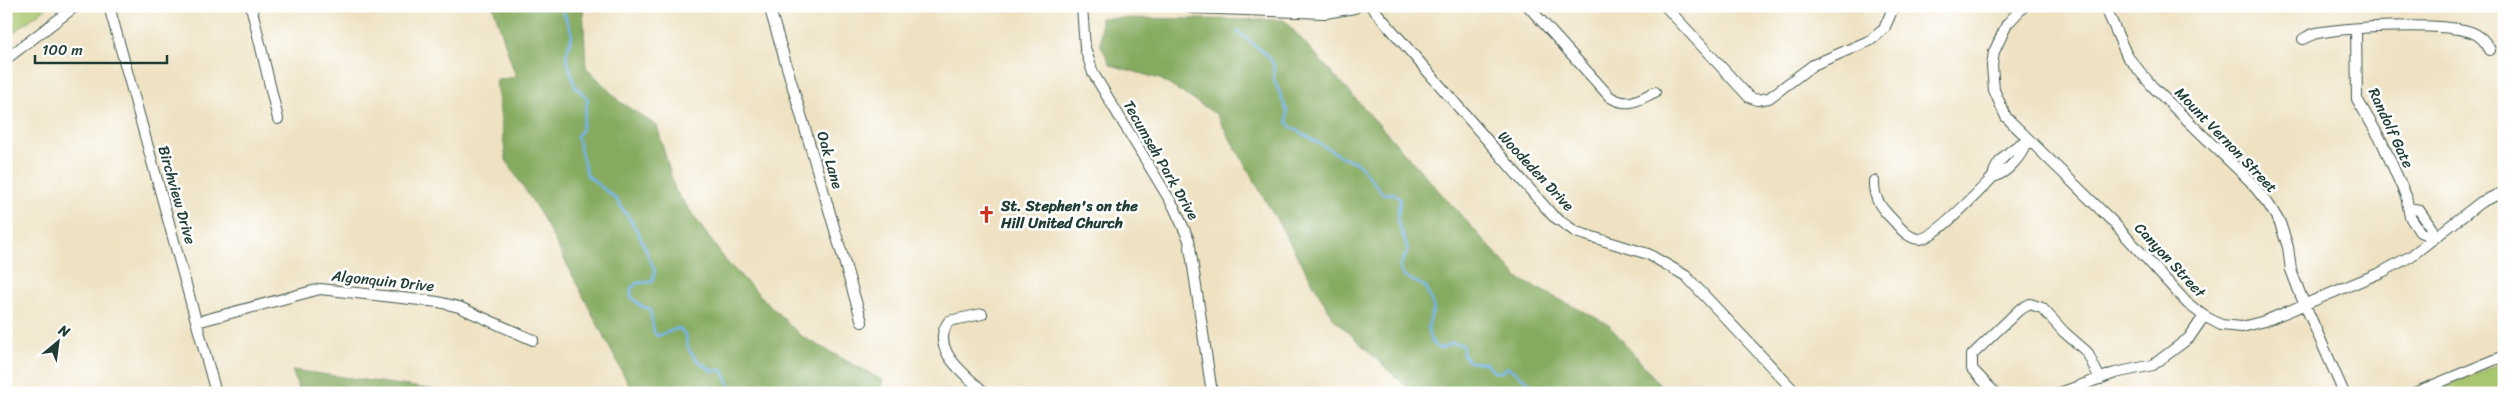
<svg xmlns="http://www.w3.org/2000/svg" width="2510" height="399" font-family="Sriracha,sans-serif">
  <rect width="100%" height="100%" fill="#fff"/>
  <filter id="ink" filterUnits="userSpaceOnUse"><feTurbulence type="fractalNoise" baseFrequency=".02" numOctaves="2"/><feDisplacementMap in="SourceGraphic" scale="10" xChannelSelector="R" yChannelSelector="G"/><feConvolveMatrix kernelMatrix="1 2 1 2 8 2 1 2 1" color-interpolation-filters="sRGB"/></filter>
  <filter id="wash" filterUnits="userSpaceOnUse"><feTurbulence type="fractalNoise" baseFrequency=".0096" numOctaves="4" result="noise"/><feDisplacementMap in="SourceGraphic" scale="20" xChannelSelector="R" yChannelSelector="G"/><feGaussianBlur stdDeviation="1.12" result="paint"/><feColorMatrix in="noise" values="0 0 0 0 0 0 0 0 0 0 0 0 0 0 0 0 0 1.4 0 .05"/><feComposite in="paint" operator="in"/></filter>
  <g filter="url(#wash)">
    <rect width="100%" height="100%" fill="#eee2c2"/>
    <path fill="#a8c66e" stroke="#648251" d="M6,6h43l-43,32z
      M2504,362v26l-11,5h-64z"/>
    <path fill="#86ab61" stroke="#52744a" d="M493,6h90l3,61 34,35 37,24 18,64 51,71 75,75 81,44 1,13h-250l-90,-175 -37,-58 -10,-80 20,-3z
      M1101,18l183,2 235,259 89,45 59,69h-254l-80,-75 -117,-204 -56,-35 -49,-14 -10,-19z
      M292,370l167,23h-159z"/>
    <g fill="none" stroke-linecap="round" stroke-linejoin="round">
      <path stroke="#73b3e7" stroke-width="2.5" d="M561,6l11,28 -6,22 9,30 13,13 -7,32 -4,5 10,39 29,24 22,33 17,39 -3,11 -15,1 -6,5v9l10,9 9,3 4,23 3,4 22,-8 7,8c1,20 11,23 26,35l10,-1 10,19 8,4
        M1237,31l31,25 6,9v14l13,32v11l4,5 53,31 14,5 25,31 10,-1 7,6 -3,21 11,30 -8,17 2,8 24,12 8,22c-7,15 -10,30 6,40l11,-6 12,2v9l6,8 17,1 8,9h8l6,-5 23,17 1,9"/>
    </g>
  </g>
  <g filter="url(#ink)">
    <g fill="none" stroke-linecap="round" stroke-linejoin="round">
      <defs>
        <path id="street" d="M109,6l107,387
          M251,6l27,113
          M769,6l93,316
          M1082,6l3,42 8,25 81,134 15,33 23,153
          M1371,6l182,210 23,16 72,22 38,22 110,117
          M1528,6l82,91c19,11 27,3 45,-5
          M1665,6l84,91 8,3 12,-2 44,-33 58,-25 13,-11 10,-23
          M2024,6l-17,18 -13,28 -2,14 2,24 12,27 106,104 75,82 17,13 17,9 21,2 23,-6 117,-49 29,-16 70,-54 23,-10
          M2105,6l22,50 25,30 98,95 19,24 11,18 8,24 3,23 10,26 43,97
          M2356,29l1,70 25,43 24,54 4,21 10,15 14,6
          M2303,39c4,-2 9,-5 14,-6 33,-6 122,-11 154,-1 9,3 15,10 19,18
          M6,59l70,-53
          M1993,177c2,-16 20,-30 34,-36
          M1874,181c-1,18 8,28 20,40 7,8 14,17 25,18 16,0 61,-49 74,-62 15,-4 29,-22 34,-36
          M2409,208l10,2 13,19 2,9
          M982,314l-33,7c-21,28 17,54 36,72
          M197,322l123,-33 118,13 21,5 74,33
          M1995,393l-23,-24v-14l47,-45 11,-6 12,4 22,24 23,20 13,27
          M2060,393l55,-20 38,-8 36,-27 15,-22
          M2414,393l90,-37"/>
        <path id="secondary" d="M1192,6l133,5 29,-5"/>
      </defs>
      <use href="#street" stroke="#3e5649" stroke-width="12"/>
      <use href="#secondary" stroke="#3e5649" stroke-width="16"/>
      <use href="#street" stroke="#fff" stroke-width="10"/>
      <use href="#secondary" stroke="#fff" stroke-width="14"/>
    </g>
  </g>
  <defs>
    <symbol id="church-bare" viewBox="-9 -9 18 18"><path d="M-1.2-6h2.4v3.5h3.3v2.4h-3.3V6h-2.4V-.1h-3.3v-2.4h3.3Z" fill="#c8321e" stroke="#fff" stroke-width="2.5" paint-order="stroke"/></symbol>
  </defs>
  <g fill-rule="evenodd">
    <use href="#church-bare" x="974" y="202" width="25" height="25"/>
  </g>
  <g text-anchor="middle" stroke-width="5" stroke-linejoin="round" paint-order="stroke">
    <g font-size="15" fill="#1f3d34" stroke="#fff">
      <text transform="translate(2391 128) rotate(65)" y="5">Randolf Gate</text>
      <text transform="translate(2226 140) rotate(46)" y="5">Mount Vernon Street</text>
      <text transform="translate(830 160) rotate(74)" y="5">Oak Lane</text>
      <text transform="translate(1161 160) rotate(60)" y="5">Tecumseh Park Drive</text>
      <text transform="translate(1536 171) rotate(47)" y="5">Woodeden Drive</text>
      <text transform="translate(177 195) rotate(74)" y="5">Birchview Drive</text>
      <text transform="translate(2170 260) rotate(47)" y="5">Canyon Street</text>
      <text transform="translate(383 281) rotate(6)" y="5">Algonquin Drive</text>
    </g>
    <g font-size="15" font-weight="bold" fill="#1f3d34" stroke="#fff" text-anchor="start">
      <text x="1001" y="211">St. Stephen's on the<tspan x="1001" dy="17">Hill United Church</tspan></text>
    </g>
  </g>
  <rect width="2510" height="399" fill="none" stroke="#fff" stroke-width="25"/>
  <g transform="translate(58 342) rotate(29)" stroke="#ffffff" stroke-width="4" paint-order="stroke">
  <path d="M0-4L9 19L0 12L-9 19Z" fill="#1f3d34"/>
  <text y="-8" font-size="14" font-weight="bold" text-anchor="middle" fill="#1f3d34">N</text>
  </g>
  <path d="M35 55v8h132v-8" fill="none" stroke="#1f3d34" stroke-width="2.5"/>
  <text x="42" y="55" font-size="15" fill="#1f3d34" stroke="#ffffff" stroke-width="4" paint-order="stroke">100 m</text>
</svg>
